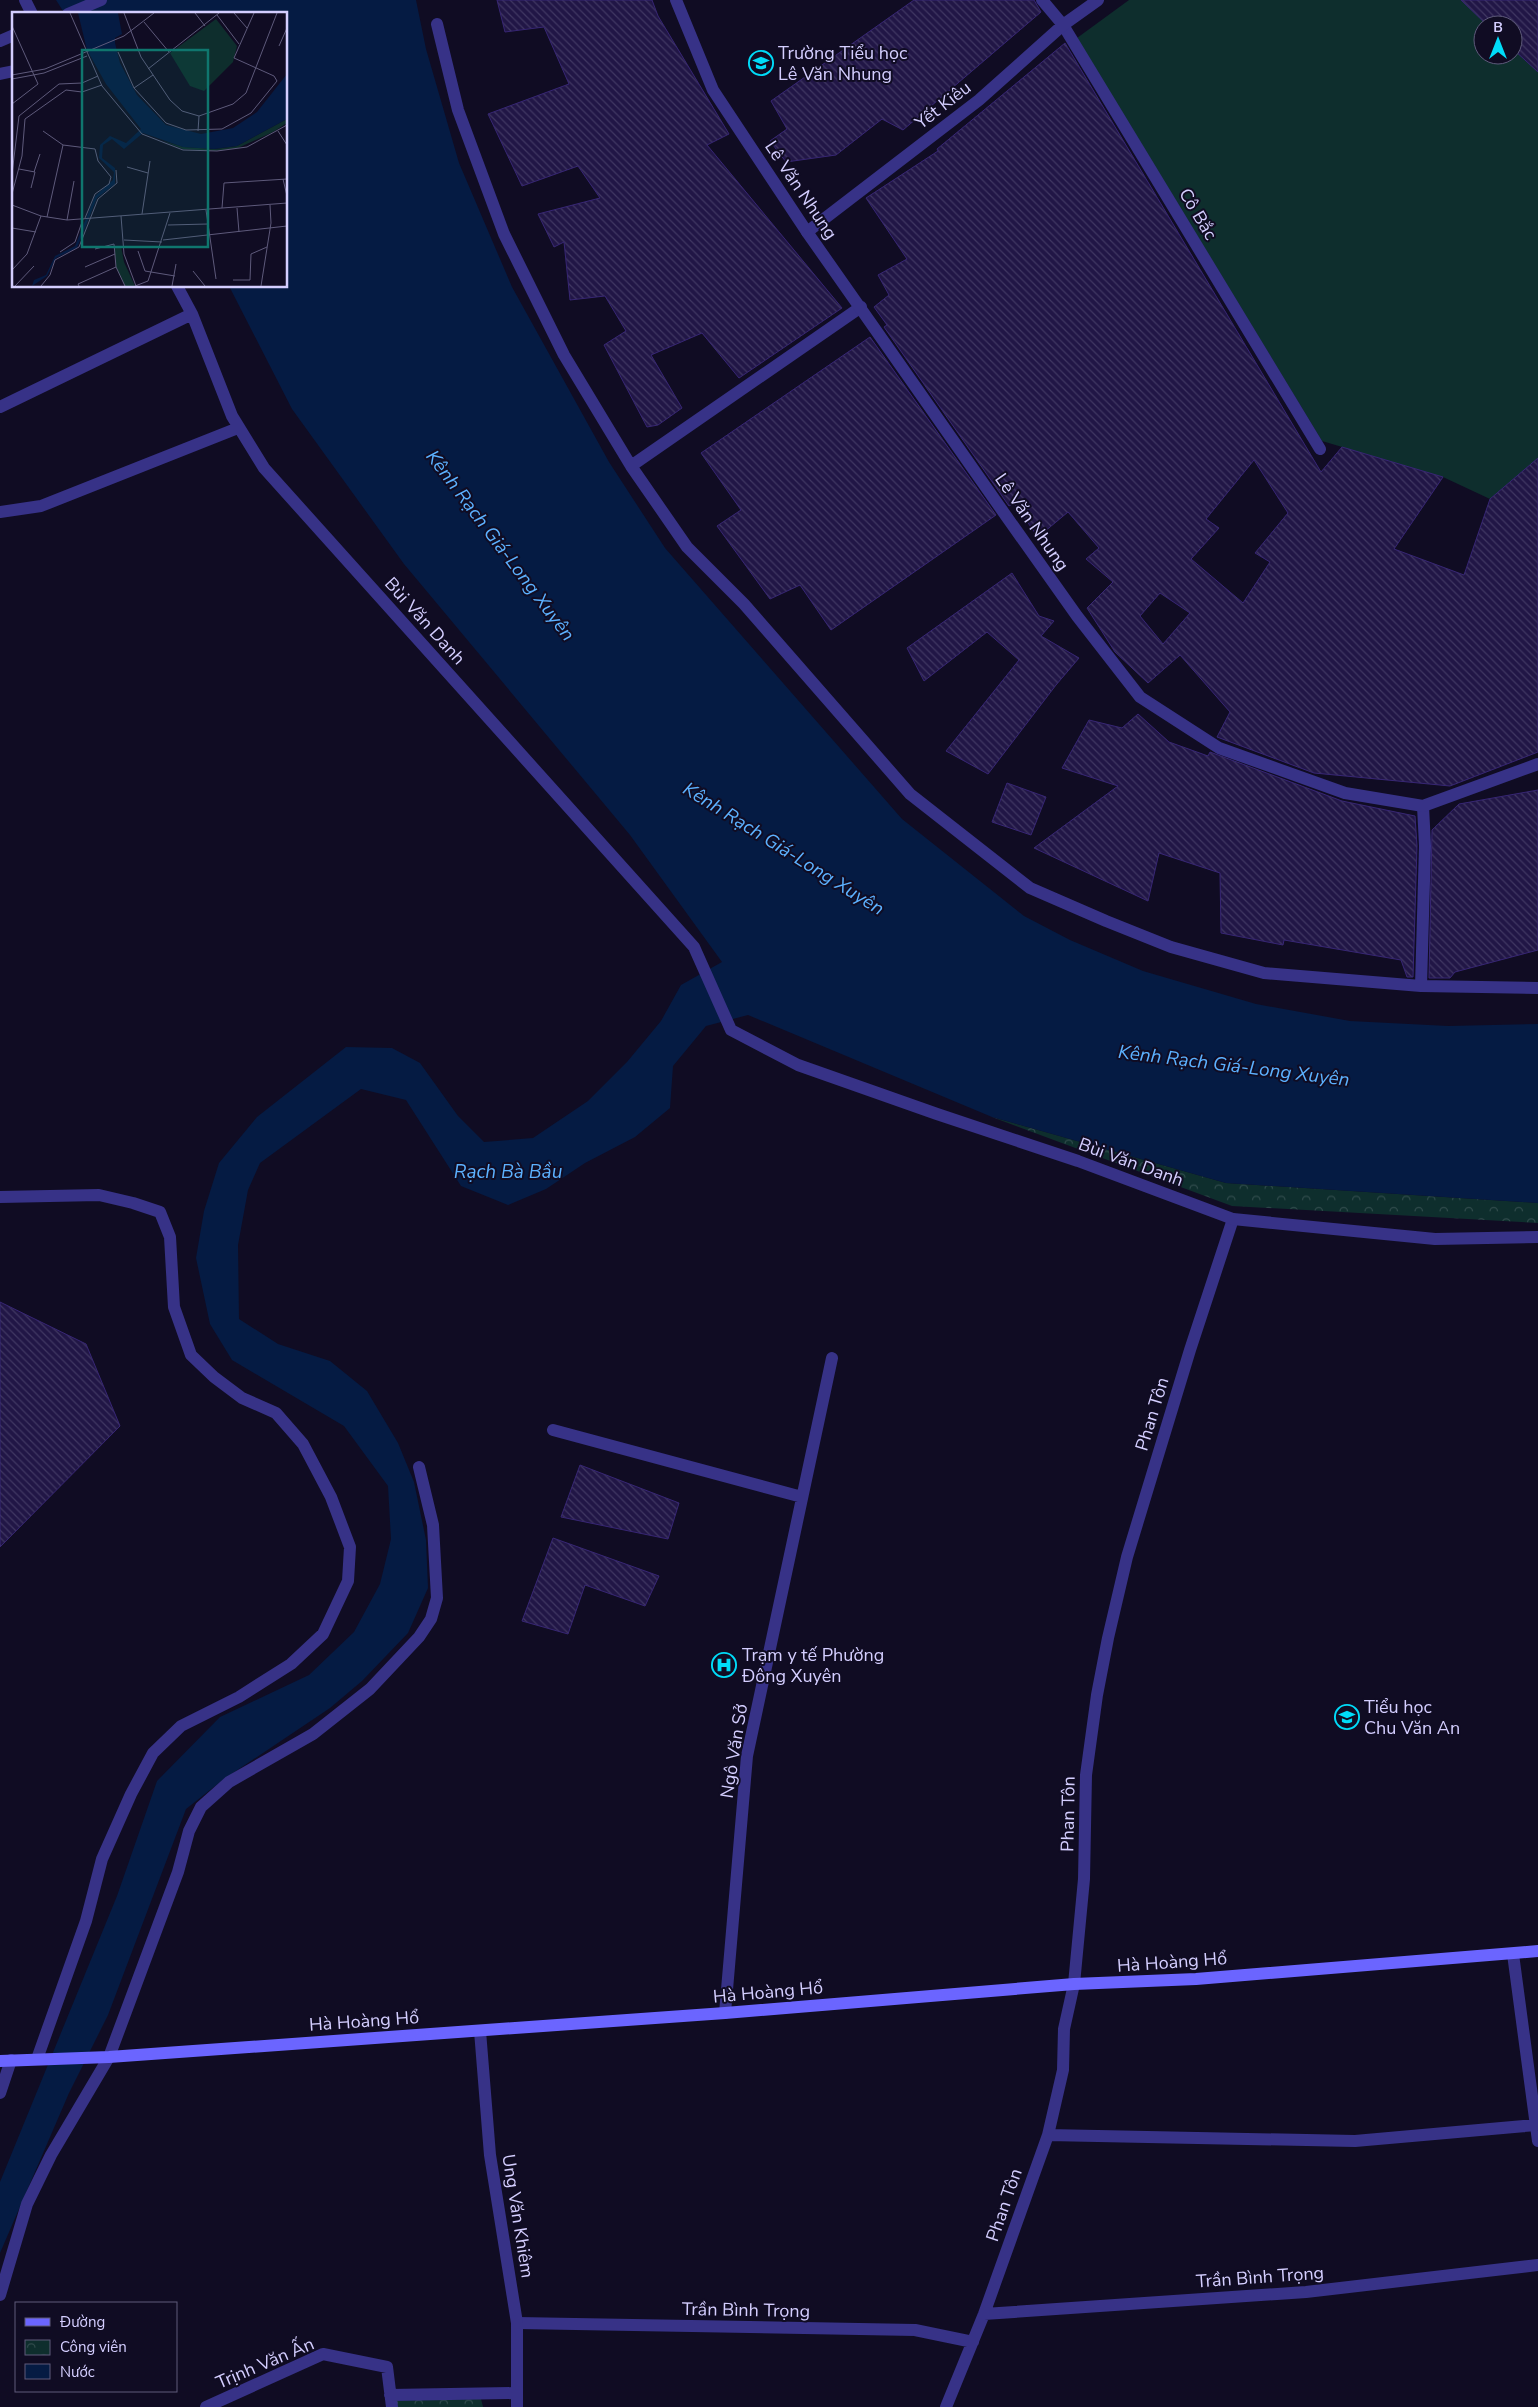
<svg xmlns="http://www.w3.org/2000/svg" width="1538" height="2407" font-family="'Nunito Sans',sans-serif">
  <defs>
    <pattern id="park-crowns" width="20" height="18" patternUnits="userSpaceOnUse" patternTransform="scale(1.25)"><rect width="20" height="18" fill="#0e2e2d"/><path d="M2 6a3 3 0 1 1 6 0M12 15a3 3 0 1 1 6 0" fill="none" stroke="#304b4c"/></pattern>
    <pattern id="building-back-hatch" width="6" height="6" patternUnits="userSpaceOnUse" patternTransform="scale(1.25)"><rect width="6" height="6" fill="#211646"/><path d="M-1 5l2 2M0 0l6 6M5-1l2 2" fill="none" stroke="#403762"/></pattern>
  </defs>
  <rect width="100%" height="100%" fill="#100c23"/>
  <path fill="#0e2e2d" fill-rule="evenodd" d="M1129,0h409v458l-48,41 -47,-22 -121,-36 -245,-403zM1483,25h30v30h-30z"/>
  <path fill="url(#park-crowns)" d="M992,1117l234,66 312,20v20l-306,-17z
    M390,2395h90l3,12h-91z"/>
  <path fill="#051b43" d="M56,0h360l10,49 33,114 53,124 97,175 56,86 237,271 122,97 46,24 73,31 113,33 94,17 98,5 90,-2v179l-312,-20 -234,-66 -244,-102 -42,11 -33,40 -3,42 -35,29 -50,26 -39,26 -38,16 -47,-19 -55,-86 -45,-11 -101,74 -12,27 -10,55 1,74 39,25 52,17 37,30 31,52 16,39 12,58 2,48 -20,45 -46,48 -32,27 -106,71 -38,30 -78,206 -39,78 -69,160v-71l117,-286 40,-115 63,-64 89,-42 45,-43 26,-48 11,-45 -3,-53 -44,-60 -112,-66 -22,-36 -14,-66 8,-47 15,-48 38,-46 89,-70 46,1 28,15 38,53 26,26 49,-4 55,-37 39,-39 34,-41 20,-36 41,-23 -92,-127 -226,-271 -112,-155 -63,-123h57v-272h-221z"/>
  <path fill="url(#building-back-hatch)" stroke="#372674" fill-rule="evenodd" d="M497,0h155l6,16 71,118 -22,11 135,163 -103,70 -37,-45 -51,22 31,53 -24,17 -11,2 -43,-82 22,-14 -21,-35 -35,4 -6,-58 -10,5 -16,-33 62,-16 -22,-32 -56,20 -34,-72 81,-30 -25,-57 -39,5z
    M914,0h120l7,12 -138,118 -21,-11 -46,36 -50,7 -16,-21 17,-12 -16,-28z
    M1461,0h77v72l-25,-23v-24h-26z
    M1065,43l256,429 21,-25 101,30 -49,72 70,26 26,-76 48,-41v294l-88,34 -136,-13 -97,-36 13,-25 -50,-57 -32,28 -33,-31 -28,-44 26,-26 -27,-23 13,-11 -31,-36 -30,25 -24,-34 -5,3 -125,-179 3,-2 -13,-18 15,-12 -11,-20 29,-16 -41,-61 72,-47 -1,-2zM1254,460l34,53 -33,40 15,9 -27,41 -52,-44 28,-31 -13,-9zM1160,593l30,20 -27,31 -23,-28z
    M870,337l126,178 -165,115 -31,-45 -30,14 -53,-73 24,-16 -40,-57z
    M1012,573l27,43 15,5 -13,15 38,22 -23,27 -68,89 -42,-23 73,-91 -32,-28 -63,49 -17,-33z
    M1138,714l31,28 39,14 2,-4 132,49 73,15 2,30 -4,131h-6l-6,-17 -117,-20 -1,5 -62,-12 -1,-60 -61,-20 -11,48 -114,-53 84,-62 -56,-18 27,-48 33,8z
    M1007,783l39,14 -15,38 -39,-13z
    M1538,790v160l-83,22 -5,6h-21l3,-148 27,-26z
    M0,1302l86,42 34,82 -120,121z
    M580,1465l99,38 -11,36 -107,-22z
    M553,1538l106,38 -14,30 -60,-21 -17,49 -46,-13z"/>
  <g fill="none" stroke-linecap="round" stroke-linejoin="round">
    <path stroke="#373287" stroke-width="12" d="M1063,25l257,424
      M1074,1984l10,-105 2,-104 11,-80 11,-57 19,-81 63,-207 43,-131"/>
    <path stroke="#373287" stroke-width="12" d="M25,0l7,14
      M1042,0l21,25
      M437,24l21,86 46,124 60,121 67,111 56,81 57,57 166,190 120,94 76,33 65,26 93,26 157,13 117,2
      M0,74l14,-3
      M807,232l172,-132 84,-75 35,-25
      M177,286l15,28 40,102 32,52 430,479 37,83 67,35 139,49 141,47 155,58 202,20 103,-2
      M0,407l192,-93
      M631,466l230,-159
      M0,512l41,-6 197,-78
      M1421,986l4,-140 -2,-40
      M0,1197l99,-2 34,8 27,9 10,25 4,70 17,48 23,22 28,21 34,15 27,31 28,53 19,50 -2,34 -25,53 -32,30 -52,33 -58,29 -28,27 -22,41 -29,65 -16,62 -49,138
      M553,1430l249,67
      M1513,1954l25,187
      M725,2013l22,-257 85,-398
      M0,2093l11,-33
      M1048,2135l307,6 181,-16
      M0,2295l27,-91 24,-49 58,-98 69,-185 11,-41 12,-24 28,-25 84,-48 57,-45 49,-52 12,-18 6,-21 -4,-73 -14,-58
      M984,2314l322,-22 232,-27
      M517,2323l398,7 58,12
      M390,2395l127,-2
      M206,2407l117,-53 64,13 5,40
      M946,2407l38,-93 64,-179 15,-65 1,-41 10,-45"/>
    <path stroke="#373287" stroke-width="12" d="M676,0l37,90 94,142 197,281 73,103 63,81 79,51 126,45 78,13 115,-42
      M68,14l33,-14
      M0,41l14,-6
      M480,2031l10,124 27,168v84"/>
    <path stroke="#6b65ff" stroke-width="12" d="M0,2061l109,-4 616,-44 349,-29 122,-5 342,-28"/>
  </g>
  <defs>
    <symbol id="school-ring" viewBox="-11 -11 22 22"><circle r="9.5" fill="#100c23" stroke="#00dcf9" stroke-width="1.5"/><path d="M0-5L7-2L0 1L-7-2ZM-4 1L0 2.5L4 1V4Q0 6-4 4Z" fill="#00dcf9"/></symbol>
    <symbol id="hospital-ring" viewBox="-11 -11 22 22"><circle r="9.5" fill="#100c23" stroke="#00dcf9" stroke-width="1.5"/><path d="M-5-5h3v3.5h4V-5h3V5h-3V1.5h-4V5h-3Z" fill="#00dcf9"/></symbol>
  </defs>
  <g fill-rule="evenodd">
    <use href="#school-ring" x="747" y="49" width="28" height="28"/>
    <use href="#hospital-ring" x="710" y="1651" width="28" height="28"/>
    <use href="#school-ring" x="1333" y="1703" width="28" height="28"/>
  </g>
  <g text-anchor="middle" stroke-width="4" stroke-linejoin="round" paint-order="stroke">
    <g font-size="18" fill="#d4ceff" stroke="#100c23" text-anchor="start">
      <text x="778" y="59">Trường Tiểu học<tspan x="778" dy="21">Lê Văn Nhung</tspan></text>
      <text x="742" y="1661">Trạm y tế Phường<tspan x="742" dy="21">Đông Xuyên</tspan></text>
      <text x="1364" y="1713">Tiểu học<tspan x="1364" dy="21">Chu Văn An</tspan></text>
    </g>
    <g font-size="18" fill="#d4ceff" stroke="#100c23">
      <text transform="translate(943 105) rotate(-38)" y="6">Yết Kiêu</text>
      <text transform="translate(801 190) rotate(56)" y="6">Lê Văn Nhung</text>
      <text transform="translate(1198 214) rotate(59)" y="6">Cô Bắc</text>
      <text transform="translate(1032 522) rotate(55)" y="6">Lê Văn Nhung</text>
      <text transform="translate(425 621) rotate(48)" y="6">Bùi Văn Danh</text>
      <text transform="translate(1131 1162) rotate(20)" y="6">Bùi Văn Danh</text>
      <text transform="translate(1152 1414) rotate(-73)" y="6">Phan Tôn</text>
      <text transform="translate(734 1751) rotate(-81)" y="6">Ngô Văn Sở</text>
      <text transform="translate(1068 1814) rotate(-89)" y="6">Phan Tôn</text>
      <text transform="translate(1172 1962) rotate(-4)" y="6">Hà Hoàng Hổ</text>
      <text transform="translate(768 1992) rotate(-5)" y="6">Hà Hoàng Hổ</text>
      <text transform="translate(364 2021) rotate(-4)" y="6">Hà Hoàng Hổ</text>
      <text transform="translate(1004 2205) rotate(-71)" y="6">Phan Tôn</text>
      <text transform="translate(518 2216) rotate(81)" y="6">Ung Văn Khiêm</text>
      <text transform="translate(1260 2277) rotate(-4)" y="6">Trần Bình Trọng</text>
      <text transform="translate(746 2310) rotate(1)" y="6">Trần Bình Trọng</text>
      <text transform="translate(265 2363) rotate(-23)" y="6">Trịnh Văn Ấn</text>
    </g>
    <g font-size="19" font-style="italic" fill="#5cb1ff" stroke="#100c23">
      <text transform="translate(501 545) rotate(53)" y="7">Kênh Rạch Giá-Long Xuyên</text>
      <text transform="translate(784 848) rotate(32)" y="7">Kênh Rạch Giá-Long Xuyên</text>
      <text transform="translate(1234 1065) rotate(7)" y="7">Kênh Rạch Giá-Long Xuyên</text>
      <text x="508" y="1178">Rạch Bà Bầu</text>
    </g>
  </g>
  <g transform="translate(12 12)">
    <rect width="275" height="275" fill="#100c23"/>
    <path d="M204,7l21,27 -4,16 -29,29 -14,-5 -20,-33z" fill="#0e2e2d"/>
    <path d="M275,107v4l-14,9 -35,16 -23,3 -32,-2 -20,-8 20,6 31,2 23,-3zM102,234h7l3,16 11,24h-10l-9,-19z" fill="#0e2e2d"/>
    <path d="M66,1h40l4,21 -7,4v5l5,20 17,32 29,30 35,9 32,-6 24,-16 30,-38v45l-50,27 -23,3 -31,-2 -40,-14 -19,16 -12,-10 -9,6 -1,13 13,10v16l-18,14 -20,50 -21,10 -9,18 -15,10 2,-6 12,-5 9,-19 20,-10 20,-50 18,-16 1,-8 -15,-14 1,-13 10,-9 16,7 15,-14 -35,-45 -19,-34z" fill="#051b43"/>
    <path fill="none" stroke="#5e5a7b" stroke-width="1" d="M58,1l32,73 40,48 41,16 34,1 30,-4 40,-22M112,1l17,44 29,43 12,11 17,5 34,-12 13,-11 31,-80M183,1l10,13M222,1l13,15M205,3l22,29M132,10l25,30M0,14l26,58 -26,20M267,34l8,-18M106,40l16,36 32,35 20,7 36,-1 29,-16 26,-32 -3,-5 -40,-18 20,-45M136,57l71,-56M0,63l33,-6 79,-33 30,-23M0,67l32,-6 43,-17M122,76l19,-13M31,119l20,14 -16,72M186,119l1,-15M266,119l9,14M51,133l32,4 3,12 13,16 -2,7 -14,10 -10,24M115,155l21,6M7,157l16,3 -4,16M22,160l6,-18M0,162l7,-58 40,-32 23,-1 16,-7M271,167l4,17M0,182l10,-38 3,-37 41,-29 16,2 20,-7M0,193l29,11 26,4 220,-17M210,196l2,-25 63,-4M225,196l2,24M194,198l10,69M130,202l8,-53M109,204l3,38 12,32M55,208l7,-39M156,213l40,-1M0,216l24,4M112,228l38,2M151,228l124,-14M83,237l19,-5 2,23 9,19M126,239l7,20 30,5M48,240l15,-10 8,-23M73,255l30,-13M0,258l15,-16 14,-38M181,259l12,15M221,268h17l1,-26 16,-7M3,274l19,-20M29,274l9,-11 5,-15 24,-13 19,-48 19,-16 -1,-13M67,274l-1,-2 38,-17M123,274l13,-5 22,-68M160,274l4,-22M249,274l10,-63 -1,-18"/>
    <path fill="#0f766e" fill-opacity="0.15" stroke="#0f766e" stroke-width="2.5" d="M70,38h126v197h-126z"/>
    <rect width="275" height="275" fill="none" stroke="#d4ceff" stroke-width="2.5"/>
  </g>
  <rect x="15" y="2302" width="162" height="90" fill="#100c23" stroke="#5e5a7b"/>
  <rect x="25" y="2318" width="25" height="8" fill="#6b65ff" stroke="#5e5a7b"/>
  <text x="60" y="2327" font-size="15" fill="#d4ceff">Đường</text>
  <rect x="25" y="2340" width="25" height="15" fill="url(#park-crowns)" stroke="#5e5a7b"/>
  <text x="60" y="2352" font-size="15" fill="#d4ceff">Công viên</text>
  <rect x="25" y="2364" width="25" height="15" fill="#051b43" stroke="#5e5a7b"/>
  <text x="60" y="2377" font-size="15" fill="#d4ceff">Nước</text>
  <g transform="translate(1498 40)"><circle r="24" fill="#100c23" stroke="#5e5a7b"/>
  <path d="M0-4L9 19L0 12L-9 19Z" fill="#00dcf9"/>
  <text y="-8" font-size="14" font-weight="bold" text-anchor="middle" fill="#d4ceff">B</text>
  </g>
</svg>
